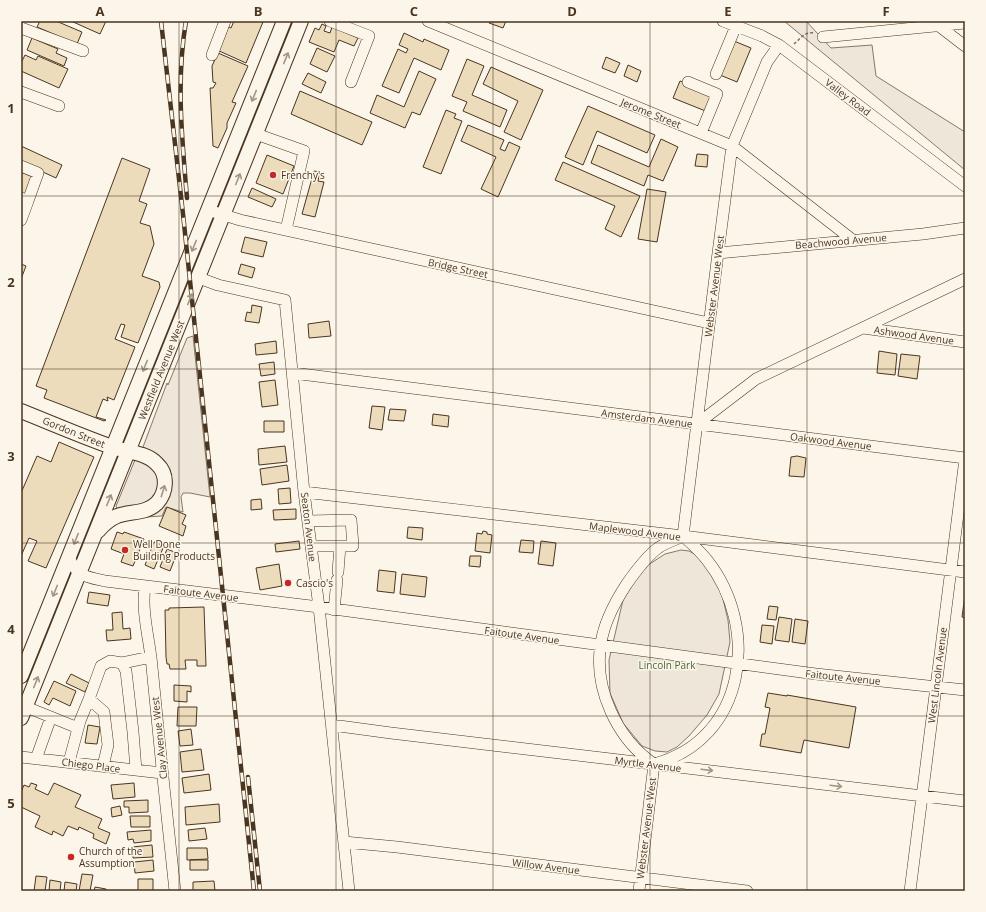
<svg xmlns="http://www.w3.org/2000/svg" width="986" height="912" font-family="'Open Sans',sans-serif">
  <rect width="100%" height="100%" fill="#fbf6e9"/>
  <path fill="#ede6d9" stroke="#887966" d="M784,21h22l25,27 41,-3 4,31 89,56v38z
    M193,336l17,161 -20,-4h-7l-2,4 2,15 -17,-5 -4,9 -15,1c24,-11 34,-39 15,-59 -5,-6 -12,-8 -19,-11l24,-64 1,2 19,-47z
    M137,459c5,3 13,6 16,10 8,10 6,26 -5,33 -9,4 -22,5 -31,7l-1,-3 19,-46z
    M681,550l8,1 11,6 11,13 11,25 6,25 2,22 -11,52 -12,21 -18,21 -12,11 -10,5 -12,-1 -13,-5 -19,-23 -13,-30 -1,-33 14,-60 11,-19 14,-16 17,-11z"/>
  <path fill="#ecdcbc" stroke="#4a3520" d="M40,21h16l26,11 -5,12 -40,-17z
    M71,21h35l-6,13z
    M234,21h26l3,1 -17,41 -29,-13 10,-24 4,2z
    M490,21h16l-3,7 -14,-5z
    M322,24l4,2 -2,5 6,2 2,-6 26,11 -4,8 -15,-6 -5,12 -25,-10 6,-14 4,2z
    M404,33l19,9 1,-3 25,11 -8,20 -27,-12 -15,35 -17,-7 16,-37 8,4 2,-4 -9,-4z
    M32,38l26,11 -2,4 11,5 -3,8 -37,-16z
    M734,41l17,7 -14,34 -17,-7z
    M317,48l18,8 -8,16 -17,-8z
    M218,53l30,13 -16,36 4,1 -9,20v5l-9,20 -5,-2 -3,-58h3l3,-5 -3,-1 -1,-16z
    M25,55l11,5 2,-4 30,13 -9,19 -38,-17v-8z
    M606,57l14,6 -5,10 -13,-5z
    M467,59l17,7 -12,29 35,15 -7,17 -37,-16 4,-9 -15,-6z
    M628,65l13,6 -4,11 -13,-6z
    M491,67l52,23 -22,50 -17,-8 14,-31 -35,-17z
    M419,71l17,8 -16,36 -8,-3 -7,16 -35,-15 7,-18 27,12z
    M308,73l18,9 -5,11 -19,-9z
    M680,81l35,14 -7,17 -35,-14z
    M300,91l72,31 -10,23 -71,-31z
    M588,106l67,29 -8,18 -50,-22 -14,34 -18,-8z
    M446,110l10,4 -2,4 8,3 -21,53 -18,-7z
    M468,125l36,15 -4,9 5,2 4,-9 11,5 -22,50 -17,-8 15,-32 -35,-16z
    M661,139l17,8 -15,34 -15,-6 -4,11 -53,-23 7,-18 51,22z
    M21,146l41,19 -6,13 -35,-16z
    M697,154l11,1 -1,12 -12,-1z
    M267,155l27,11 -11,28 -27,-11z
    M122,158l28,11 -11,32 8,3 -7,19 10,3 4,18 -12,32 17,6 1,5 -22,56 -17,-6 4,-12 -4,-1 -6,15 20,8 -21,53 -7,-3 1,4 -5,-2 -7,18 10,3 -2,1 -60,-23 3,-8 -11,-4z
    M563,162l77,34 -19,41 -16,-8 10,-23 -60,-26z
    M314,171l6,1 -2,9 6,1 -9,35 -13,-3z
    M21,172l12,5 -8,19 -4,-2z
    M252,188l24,11 -4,8 -24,-10z
    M647,189l19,3 -9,50 -19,-3z
    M245,237l22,5 -4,15 -22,-5z
    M21,264l5,2 -5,13z
    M241,264l14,4 -3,10 -14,-4z
    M252,305l10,2 -3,16 -14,-2 2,-9 4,1z
    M329,321l2,15 -22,2 -1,-14z
    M276,341l1,12 -21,2 -1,-11z
    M879,351l18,3 -2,21 -18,-2z
    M901,354l19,2 -3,23 -19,-3z
    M274,362l1,12 -14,2 -2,-12z
    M275,380l3,25 -16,2 -3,-25z
    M372,406l13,1 -3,23 -13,-2z
    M390,409l16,1 -2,11 -16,-1z
    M433,414l16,2 -1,11 -16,-2z
    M264,421h20v11h-20z
    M59,442l35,15 -48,111 -18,-7 9,-20 -8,-3 -8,18v-63l16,-37 14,6z
    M285,446l2,16 -28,3 -1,-16z
    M797,456l9,2 -2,19 -15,-1 2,-19z
    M287,465l2,16 -27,4 -2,-16z
    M290,488l1,15 -12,1 -1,-15z
    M261,499l1,10 -11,1v-10z
    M167,507l19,8 -4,9 4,2 -3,10 -24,-10z
    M296,509v10l-22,1 -1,-10z
    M408,527l15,1 -1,12 -15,-2z
    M483,531l4,1v2l5,1 -2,18 -15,-2 2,-18 5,1z
    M117,532l6,2 1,-2 20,7 -11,27 -12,-4 3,-8 -13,-5z
    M521,540l13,1 -1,12 -14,-1z
    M299,541l1,8 -24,3 -1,-8z
    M541,541l15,2 -3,23 -15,-2z
    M154,542l10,4 -10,23 -9,-4z
    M167,549l10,4 -7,18 -10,-4z
    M470,556h11l-1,11 -11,-1z
    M279,564l3,22 -22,4 -4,-22z
    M379,570l17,2 -2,21 -17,-2z
    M402,574l25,3 -2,20 -25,-3z
    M89,592l21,3 -2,11 -21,-3z
    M965,595v23l-3,-1z
    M769,606l9,1 -2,13 -9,-1z
    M204,607l2,59h-9v-6h-12l1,9h-16l-1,-5h-2l-1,-7 -1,-47h4v-2z
    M122,612l1,17 7,-1 1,11 -24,2 -1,-11h7l-1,-17z
    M779,617l13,2 -3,23 -14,-2z
    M795,619l13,2 -3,23 -13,-2z
    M762,625l12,1 -2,18 -12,-2z
    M71,674l18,9 -4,9 -19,-9z
    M54,681l22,10 -6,15 -17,-8 -4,7 -5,-3z
    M174,685l17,1v6l-4,-1v11l-13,-1z
    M768,693l19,3v-1l69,12 -7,41 -45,-8 -3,13 -41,-7 2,-12h3l5,-26 -5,-1z
    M178,707h19l-1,19h-19z
    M88,725l12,2 -3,17 -12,-1z
    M191,729l2,16 -13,1 -2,-15z
    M201,749l3,21 -22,2 -2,-20z
    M209,774l2,16 -27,3 -2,-15z
    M31,783l6,2 -2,4 13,6 6,-12 27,12 -6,12 27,12 -4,9 12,5 -4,11 -13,-6 1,-4 -15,-7 -1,3 -10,-4 -5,10 -10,-5 -1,4 -17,-8 5,-11 -19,-9v-15l3,-7 5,2z
    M134,783l1,14 -22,2 -2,-14z
    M148,800v12l-19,1v-6h-5v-6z
    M219,804l1,18 -34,3 -1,-18z
    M120,806l2,9 -10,2 -1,-9z
    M130,816h20v11h-19z
    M205,828l2,11 -18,2 -1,-11z
    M151,830v11l-17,2 -1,-4 -5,1 -1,-8z
    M152,845l1,12 -20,1 -1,-11z
    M187,848h20l1,11 -21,1z
    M153,860l1,11 -19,2 -1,-11z
    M190,860h18v10h-18z
    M82,874l11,1 -3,16h-11z
    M36,876l11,1 -2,14h-11z
    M138,879h15v12h-15z
    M50,880l11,2 -1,9h-11z
    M214,881l1,10h-22v-9z
    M65,882l12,2 -1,7h-12z
    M95,887l11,2v2h-12z"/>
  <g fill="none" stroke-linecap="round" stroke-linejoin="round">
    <defs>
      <path id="minor" d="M330,21l39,15 -18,46
        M428,21l304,125 122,95
        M723,21l39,15 17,9 186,141
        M939,26l26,20
        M21,28l62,23
        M823,37l142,-14
        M212,55l13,-34
        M716,74l20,-48
        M688,82l29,12 -16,39
        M21,92l38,14
        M256,134l48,17 -18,79
        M21,166l17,7 -10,28
        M208,210l32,10 469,103
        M21,220l7,-19 -7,-3
        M718,253l205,-19 42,-6
        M199,278l19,7 67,15 19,192 15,115 30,284
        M863,328l102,14
        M293,373l672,85
        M697,424l59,-45 209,-100
        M304,492l379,44 282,36
        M308,521l43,-1 2,26h-42
        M683,536c9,8 17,15 24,24 54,68 39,180 -53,204 -37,-25 -61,-76 -53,-121 3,-20 14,-41 25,-58 9,-13 20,-28 32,-37 7,-5 17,-8 25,-12z
        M683,536l35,-283 14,-107 35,-84 12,-17
        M69,555c5,21 17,22 36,26l214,26 497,67 149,16
        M338,572l2,-26
        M145,586c-4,26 5,55 7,81 7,75 15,149 23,224
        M334,610l3,-30
        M122,663l29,-6
        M89,699l15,13 4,33 -5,21
        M26,707l25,10 -15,42
        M51,717l27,11
        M332,725l59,8 574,68
        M21,757l141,16
        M69,762l11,-41 9,-22 12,-33 9,-5 12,2 4,8 7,61 3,38
        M344,842l53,5 350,44
        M639,891l15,-127
        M910,891l55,-432"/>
      <path id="major" d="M21,411c30,12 60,25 91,36 14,5 34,5 45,17 11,10 10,28 0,39 -11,11 -26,8 -40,13 -7,3 -14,9 -19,15
        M21,676l263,-655
        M21,718l280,-697"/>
    </defs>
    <use href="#minor" stroke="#4a3520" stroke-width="12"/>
    <use href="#major" stroke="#4a3520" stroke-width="16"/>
    <path stroke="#7f6f5c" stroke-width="1.5" stroke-dasharray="3 2" stroke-linecap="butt" d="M794,44c6,-5 11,-13 20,-11"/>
    <use href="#minor" stroke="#fbf6e9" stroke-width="11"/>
    <use href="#major" stroke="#fbf6e9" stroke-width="14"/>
    <defs>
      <path id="rail" d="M161,21l22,193 71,677
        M186,21c-10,59 -4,118 1,177
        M248,777l12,114"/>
    </defs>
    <use href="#rail" stroke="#4a3520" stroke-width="4.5"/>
    <use href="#rail" stroke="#fbf6e9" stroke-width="3" stroke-dasharray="9" stroke-linecap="butt"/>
  </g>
  <defs><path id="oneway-shaft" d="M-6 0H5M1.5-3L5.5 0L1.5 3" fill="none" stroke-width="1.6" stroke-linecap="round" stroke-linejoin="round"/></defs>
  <g stroke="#a29684">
    <use href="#oneway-shaft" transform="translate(286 58) rotate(-68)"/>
    <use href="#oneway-shaft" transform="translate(254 96) rotate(112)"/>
    <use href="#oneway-shaft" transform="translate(238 179) rotate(-68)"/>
    <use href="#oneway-shaft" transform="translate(194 246) rotate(112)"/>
    <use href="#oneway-shaft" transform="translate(190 299) rotate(-68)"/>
    <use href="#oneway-shaft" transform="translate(145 366) rotate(112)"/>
    <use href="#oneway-shaft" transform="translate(163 491) rotate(-73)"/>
    <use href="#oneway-shaft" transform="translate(109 500) rotate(-68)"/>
    <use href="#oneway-shaft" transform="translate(76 539) rotate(112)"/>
    <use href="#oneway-shaft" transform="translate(55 591) rotate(112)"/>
    <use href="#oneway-shaft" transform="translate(36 682) rotate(-68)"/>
    <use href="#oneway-shaft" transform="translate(707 770) rotate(7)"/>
    <use href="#oneway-shaft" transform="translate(836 786) rotate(7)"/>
  </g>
  <path fill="none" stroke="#4a3520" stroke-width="1" stroke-opacity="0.55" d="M179,21v870M336,21v870M493,21v870M650,21v870M807,21v870M21,196h944M21,369h944M21,543h944M21,716h944"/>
  <g fill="#c62828" stroke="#fbf6e9" stroke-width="1.5">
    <circle cx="273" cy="175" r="4"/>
    <circle cx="125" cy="550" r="4"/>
    <circle cx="288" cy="583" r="4"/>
    <circle cx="71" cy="857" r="4"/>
  </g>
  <g text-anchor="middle" stroke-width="3" stroke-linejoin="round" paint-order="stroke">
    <g font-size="10" fill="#4a3520" stroke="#fbf6e9">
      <text transform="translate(848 97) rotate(37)" y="4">Valley Road</text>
      <text transform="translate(651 113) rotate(22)" y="4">Jerome Street</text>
      <text transform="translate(841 241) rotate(-5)" y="4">Beachwood Avenue</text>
      <text transform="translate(458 268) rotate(12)" y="4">Bridge Street</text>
      <text transform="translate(714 286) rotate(-83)" y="4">Webster Avenue West</text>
      <text transform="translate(914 335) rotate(8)" y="4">Ashwood Avenue</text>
      <text transform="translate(161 370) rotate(-68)" y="4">Westfield Avenue West</text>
      <text transform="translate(647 418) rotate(7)" y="4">Amsterdam Avenue</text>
      <text transform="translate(74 432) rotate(22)" y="4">Gordon Street</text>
      <text transform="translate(831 441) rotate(7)" y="4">Oakwood Avenue</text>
      <text transform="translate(309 527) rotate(83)" y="4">Seaton Avenue</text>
      <text transform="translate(635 531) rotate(7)" y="4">Maplewood Avenue</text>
      <text transform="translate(201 593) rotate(7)" y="4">Faitoute Avenue</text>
      <text transform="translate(522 635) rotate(8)" y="4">Faitoute Avenue</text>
      <text transform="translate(937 675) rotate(-83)" y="4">West Lincoln Avenue</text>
      <text transform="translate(843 677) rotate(6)" y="4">Faitoute Avenue</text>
      <text transform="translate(159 738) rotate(-96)" y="4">Clay Avenue West</text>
      <text transform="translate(648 764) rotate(7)" y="4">Myrtle Avenue</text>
      <text transform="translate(91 765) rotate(7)" y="4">Chiego Place</text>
      <text transform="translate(646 828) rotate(-83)" y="4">Webster Avenue West</text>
      <text transform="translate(546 866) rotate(7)" y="4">Willow Avenue</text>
    </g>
    <g font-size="10" fill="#4a3520" stroke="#fbf6e9" text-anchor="start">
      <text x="281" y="179">Frenchy's</text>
      <text x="133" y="548">Well Done<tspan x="133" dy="12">Building Products</tspan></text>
      <text x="296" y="587">Cascio's</text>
      <text x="79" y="855">Church of the<tspan x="79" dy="12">Assumption</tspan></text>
    </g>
    <g font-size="10" fill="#436837" stroke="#fbf6e9">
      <text x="667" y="669">Lincoln Park</text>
    </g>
  </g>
  <rect width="986" height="912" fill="none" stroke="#fbf6e9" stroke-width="44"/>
  <rect x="22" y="22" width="942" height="868" fill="none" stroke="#4a3520" stroke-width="1.5"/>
  <g font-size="13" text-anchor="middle" font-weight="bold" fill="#4a3520">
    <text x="100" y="16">A</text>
    <text x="258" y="16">B</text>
    <text x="414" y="16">C</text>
    <text x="572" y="16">D</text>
    <text x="728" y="16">E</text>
    <text x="886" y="16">F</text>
    <text x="11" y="113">1</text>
    <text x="11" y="287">2</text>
    <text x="11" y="461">3</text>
    <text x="11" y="634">4</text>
    <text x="11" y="808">5</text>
  </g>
</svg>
